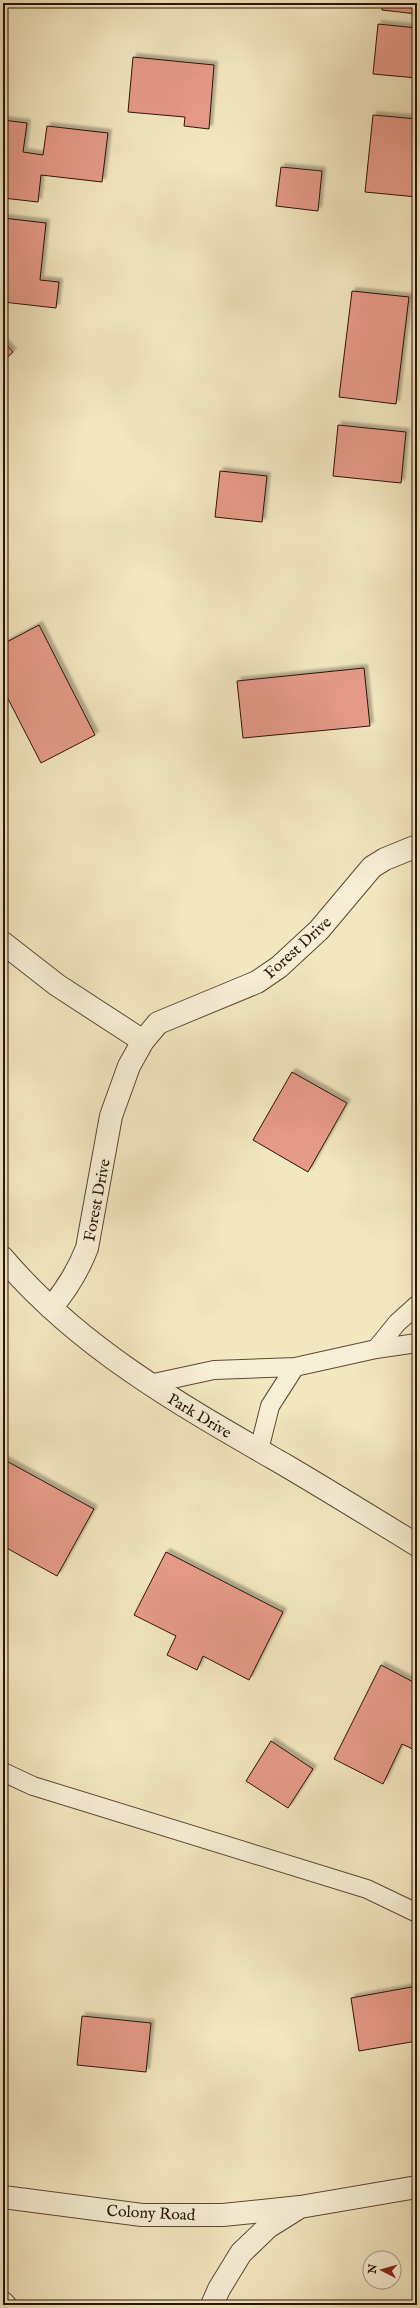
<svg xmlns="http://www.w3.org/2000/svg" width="420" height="2308" font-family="'IM FELL English',serif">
  <defs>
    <filter id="shadow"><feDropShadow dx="3.5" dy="-3.5" stdDeviation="1" flood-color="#0004"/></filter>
  </defs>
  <rect width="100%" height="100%" fill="#f3e7bf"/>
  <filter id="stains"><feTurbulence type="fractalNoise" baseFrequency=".005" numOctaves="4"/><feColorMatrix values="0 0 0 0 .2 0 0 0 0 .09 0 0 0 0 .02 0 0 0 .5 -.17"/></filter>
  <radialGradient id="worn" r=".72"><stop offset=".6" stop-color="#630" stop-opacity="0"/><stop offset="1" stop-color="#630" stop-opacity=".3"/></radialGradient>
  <path fill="#e69b88" stroke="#2c1308" filter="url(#shadow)" d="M382,3h35v11l-35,-4z
    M378,24l39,4v50l-44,-4z
    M133,57l81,8 -5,64 -25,-3 1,-9 -57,-5z
    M373,115l44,4v78l-52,-5z
    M3,120l24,3 -4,29 20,3 4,-29 61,7 -6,49 -61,-7 -3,27 -35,-4z
    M281,167l41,4 -4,40 -42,-5z
    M3,218l43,5 -6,57 19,2 -3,26 -53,-6z
    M352,291l57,6 -13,107 -57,-7z
    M3,341l10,11 -10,9z
    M338,425l68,7 -5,51 -68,-7z
    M220,471l47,5 -5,46 -47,-5z
    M39,625l56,110 -54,28 -38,-74v-45z
    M417,667v42h-4z
    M364,668l6,58 -127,12 -6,-57z
    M292,1072l55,31 -39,69 -55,-32z
    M3,1459l91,50 -37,67 -54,-30z
    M166,1552l117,60 -34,68 -46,-24 -6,14 -30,-15 9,-19 -42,-21z
    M381,1665l36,19v67l-15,-7 -19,40 -49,-25z
    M271,1741l42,28 -25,39 -42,-27z
    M417,1986v55l-58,10 -8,-53z
    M82,2016l69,7 -5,49 -69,-7z"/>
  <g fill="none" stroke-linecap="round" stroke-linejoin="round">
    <defs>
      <path id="service" d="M376,1349l21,-26 20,-18
        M149,1384l65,-14 81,-3
        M259,1450l11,-44 25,-39 81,-18 41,-6
        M3,1772l30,14 334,103 50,24"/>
      <path id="minor" d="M3,943l54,42 86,56
        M3,1258c77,91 181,149 282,207 44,26 88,53 132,80
        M51,1308c16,-19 27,-37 36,-60l24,-132 18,-50 14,-25 15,-18 99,-41 22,-15 40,-37 53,-63 13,-8 32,-13
        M3,2197l139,18h81l77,-8
        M3,2303l2,2
        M212,2305l7,-16 22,-36 27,-26 32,-20 117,-20"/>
    </defs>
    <use href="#service" stroke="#5e4836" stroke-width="20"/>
    <use href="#minor" stroke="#5e4836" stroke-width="24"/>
    <use href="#service" stroke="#f7efd5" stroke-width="18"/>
    <use href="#minor" stroke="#f7efd5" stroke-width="22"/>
  </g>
  <g text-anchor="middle" stroke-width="4" stroke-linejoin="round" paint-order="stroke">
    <g font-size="16" fill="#2c1308" stroke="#f7efd5">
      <text transform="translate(297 947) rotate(-42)" y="6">Forest Drive</text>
      <text transform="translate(96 1200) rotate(-79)" y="6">Forest Drive</text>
      <text transform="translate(200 1415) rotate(31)" y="6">Park Drive</text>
      <text transform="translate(151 2212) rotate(3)" y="6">Colony Road</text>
    </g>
  </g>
  <rect width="420" height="2308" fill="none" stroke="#f3e7bf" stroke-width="16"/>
  <rect x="4" y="4" width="412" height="2300" fill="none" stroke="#2c1308" stroke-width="2"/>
  <rect x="8" y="8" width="404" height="2292" fill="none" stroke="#2c1308"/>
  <g transform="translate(382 2270) rotate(276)"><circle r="19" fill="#f7efd5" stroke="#a69783"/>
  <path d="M0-3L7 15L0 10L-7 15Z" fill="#8f2418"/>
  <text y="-6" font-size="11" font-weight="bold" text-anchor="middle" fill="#2c1308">N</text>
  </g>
  <rect width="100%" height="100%" filter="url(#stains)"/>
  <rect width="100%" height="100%" fill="url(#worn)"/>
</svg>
